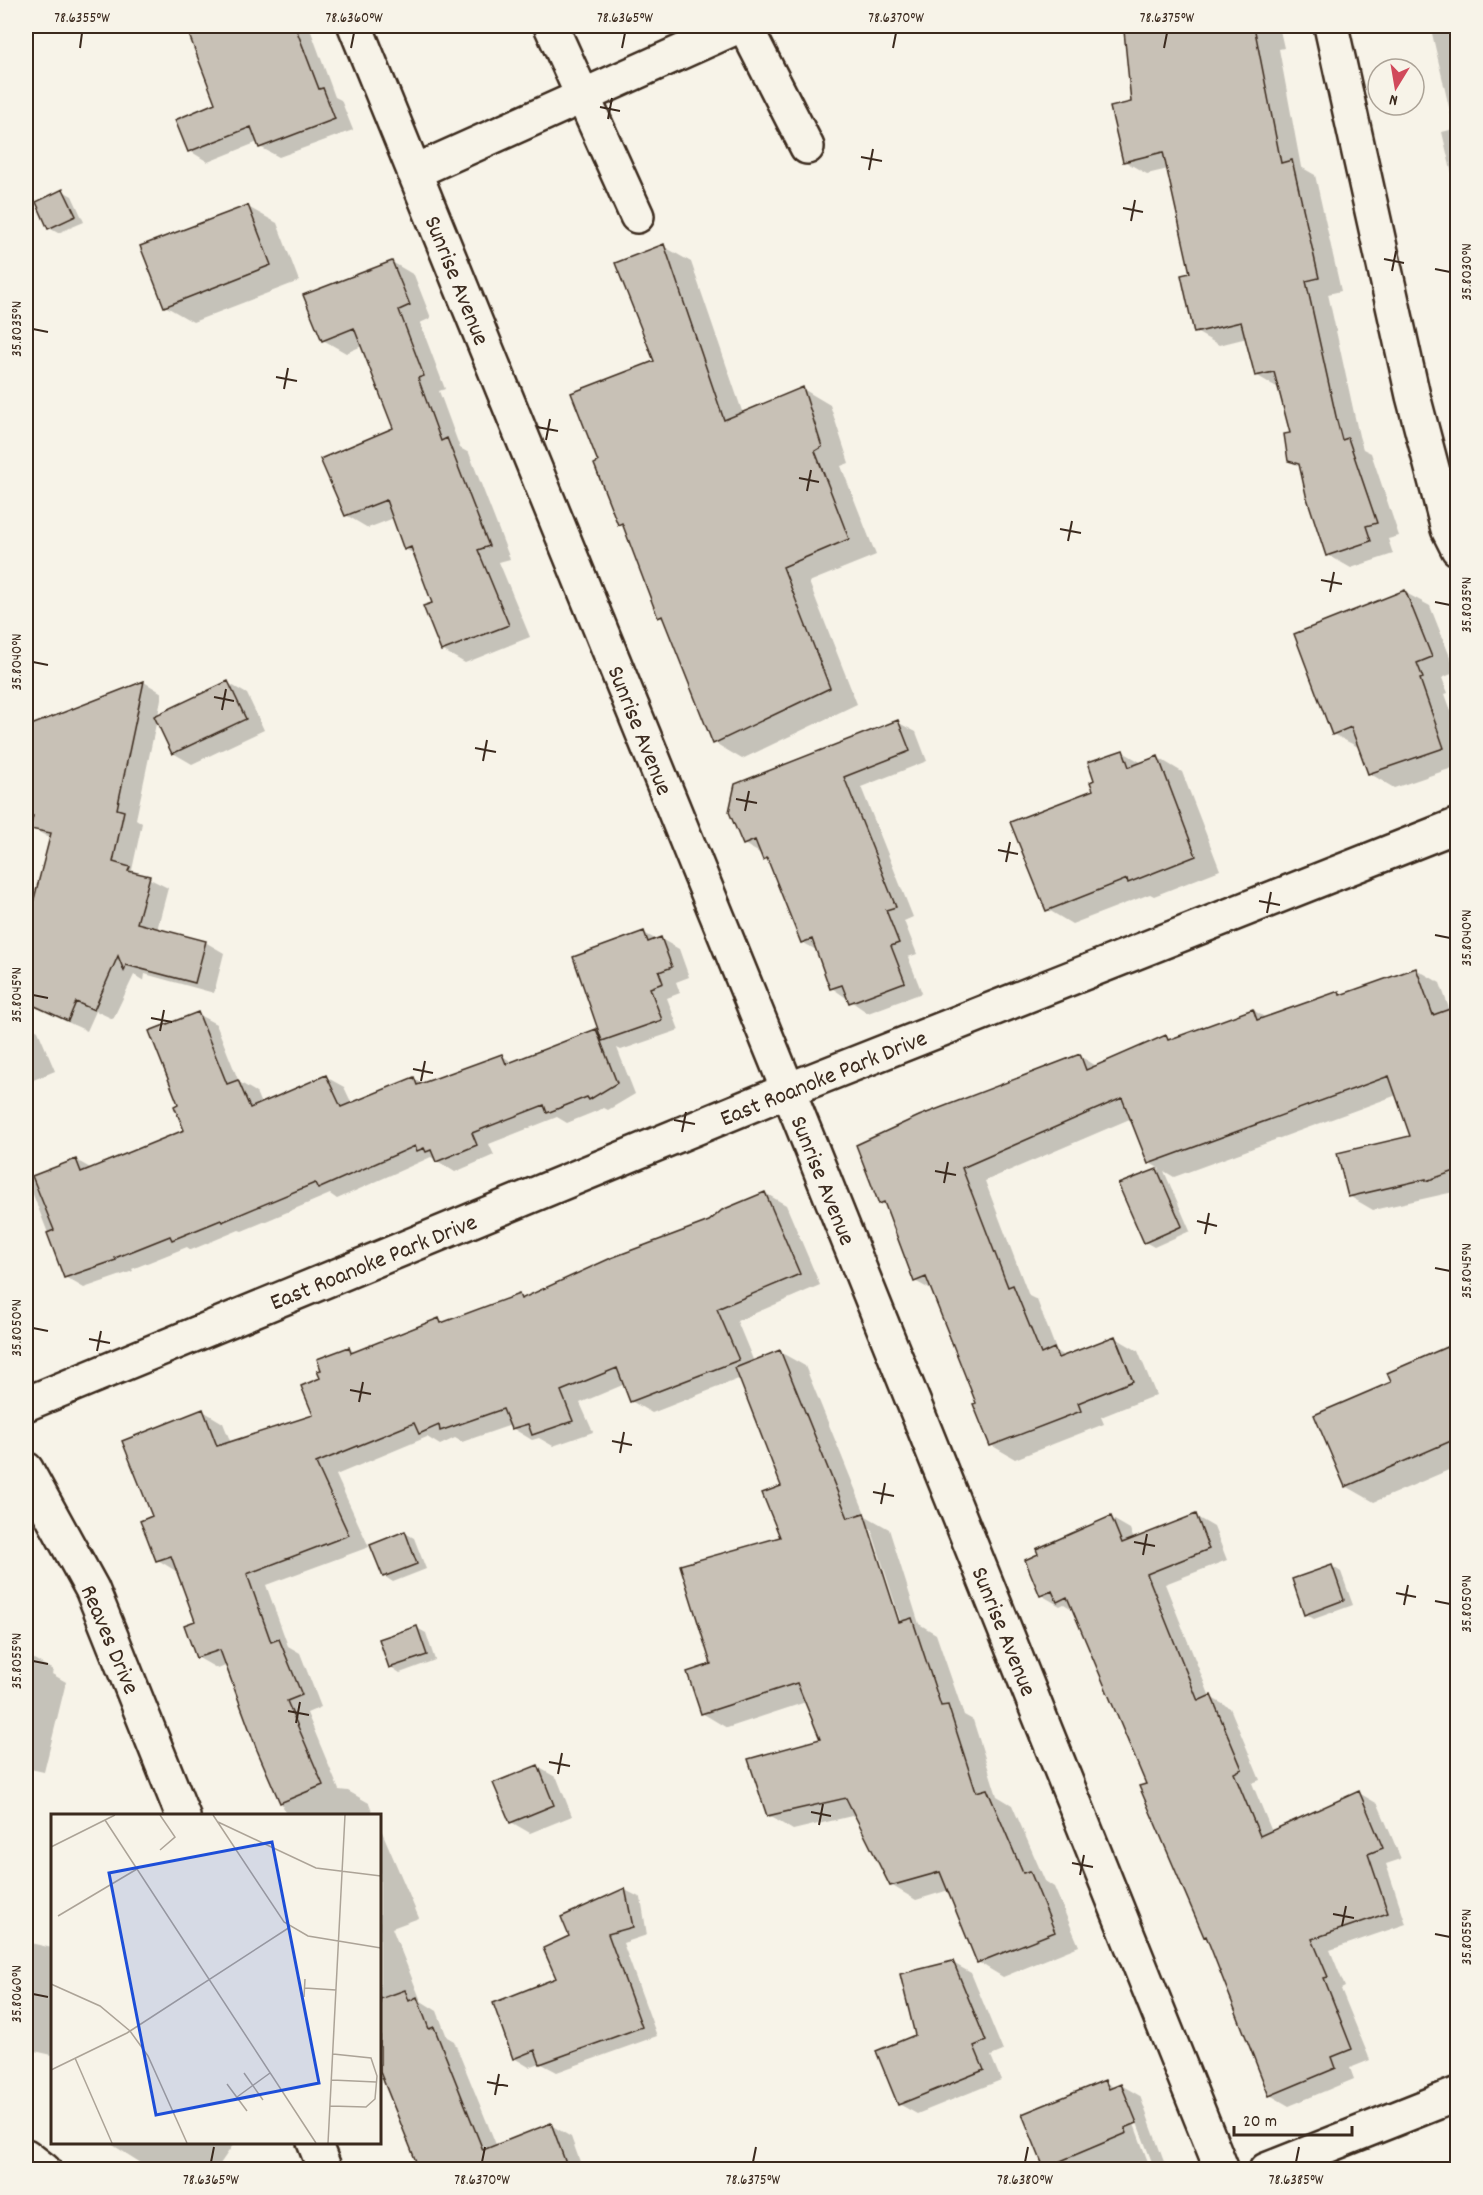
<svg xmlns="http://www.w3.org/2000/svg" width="1483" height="2195" font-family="Dekko,sans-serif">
  <rect width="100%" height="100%" fill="#f7f3e8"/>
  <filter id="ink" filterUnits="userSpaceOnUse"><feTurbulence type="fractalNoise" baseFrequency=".0167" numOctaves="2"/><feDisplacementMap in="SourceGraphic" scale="12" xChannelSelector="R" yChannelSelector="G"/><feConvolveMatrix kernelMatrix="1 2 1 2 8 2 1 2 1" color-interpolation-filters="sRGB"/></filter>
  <g filter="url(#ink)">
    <path fill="#0003" fill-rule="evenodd" d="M186,26h123l26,71 6,3 12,30 -74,27 -19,-10 -2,-5 -50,20 -18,-11 27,-47z
      M1162,26h117l5,22 -5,1 22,118 14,8 26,116 -13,3 31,142 4,13 8,4 28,83 -11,3 5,15 -42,14 -23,-13 -27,-88 -12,-6 3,-27 -12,-45 -24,-14 -9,-37 -28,7 -23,-13 -5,-58 -23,-105 -21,5 -23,-13 9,-58 -7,-71z
      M1435,26h23v174l-16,-68 12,-3 -23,-100 4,-1z
      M63,191l9,5 12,26 -26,11 -9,-5z
      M248,207l29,16 22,58 -106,41 -28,-16z
      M1458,212v24l-6,-23z
      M663,246l28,16 52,152 60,-25 27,16 19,58 -8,3 35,89 -67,27 48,122 -115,55 -27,-16 -50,-123 -6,-3 -34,-89 -6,-4 -19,-61 56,-102z
      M392,262l22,13 17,43 -11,5 25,66 -6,2 21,57 9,5 41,106 -11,3 31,75 -65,26 -23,-13 -8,-46 -19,-50 -10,-5 -11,-31 -26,10 -22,-13 49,-86 -33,-83 -16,7 -23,-13z
      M1404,592l26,14 26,66 -14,6 6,15 -3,1 13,36v36l-64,22 -25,-15 -9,-25 -27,-14z
      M144,682l18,11 -4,23 70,-33 19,11 17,36 -72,34 -19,-11 -16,-34 -21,100 6,4 -10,47 36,18 -11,42 48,12 19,11 -10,40 -69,-19 -1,7 -10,-6 -21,44 -17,-8 -9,20 -61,-28v-70l25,-94 -19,-11 18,-109z
      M897,722l19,10 11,29 -66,26 52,130 -9,4 13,33 -9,3 14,36 -54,20 -36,-25 -14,-37 -16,-9 -32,-80 -6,-4 -1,-3 -19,-11z
      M1123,752l19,11 15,-6 25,15 38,98 -66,26 -4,-2 -78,30 -25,-15 48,-118z
      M644,933l13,7 4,-1 18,10 10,28 -13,5 4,11 -13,5 12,32 -58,20 -4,-2 18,46 -27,16 -4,-2 -37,15 -10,-6 -68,27 5,11 -39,17 -24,-15 -94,42 -7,-5 -88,37 -3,-1 -48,20 -4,-3 -55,22 1,2 -49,17 -19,-11 -38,-98 49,-19 16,9 94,-38 -6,-26 17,-91 19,10 23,58 17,10 5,12 65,-27 18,10 8,17 62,-25 9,5 79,-28 12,7 82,-33 5,3z
      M1416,969l24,14 10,28 8,-3v183l-85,19 -24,-14 63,-59 -15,-42 -223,82 -10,-6 26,60 -36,16 -9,-5 -25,-57 40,-16 -10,-6 -18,-45 -147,63 44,115 8,4 20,52 9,5 48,-20 24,14 18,44 -55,22 3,7 -89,35 -24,-14 -13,-41 -45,-113 -18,-10 -28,-75 -6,-3 199,-147 18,11 68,-30 6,3 81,-30 13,8 72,-26 6,3z
      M26,1024l12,7 17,40 -29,12z
      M765,1193l21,12 34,80 -83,36 17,41 26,-10 25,14 61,150 23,13 30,95 17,10 28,81 9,5 24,76 15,9 33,76 9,6 25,59 -76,31 -25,-15 -29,-72 -33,10 -25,-15 -35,-70 -63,15 -25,-15 54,-75 -16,-38 -79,26 -25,-15 10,-48 70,-127 1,-52 -42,-108 -89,35 -21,-12 -6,-17 -45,19 13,29 -40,14 -14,-8 -7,2 -20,-12 -1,-3 -49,17 -7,-4 -15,7 -13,-8 -91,38 33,72 -103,38 22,61 12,7 21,54 -14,6 32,77 9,1 21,12 5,13h-87l-28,-66 -31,-85 -10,4 -21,-12v-35l-18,-49 -21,-13 -4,-43 49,-106 20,12 8,20 84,-27 7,-37 27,-30 7,4 83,-33 6,3 74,-28 6,4 184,-77zM868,1528h3l32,101 -3,1z
      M26,1229l4,3 -4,19z
      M1458,1348v118l-84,36 -28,-16 47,-103z
      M1195,1516l19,11 13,33 -62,24 45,113 20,11 30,72 -8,3 20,49 87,-39 19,11 23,55 -15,5 20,60 -76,26 15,37 -4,2 29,71 -20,8 4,11 -65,27 -19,-11 -62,-158 -3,-1 -57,-151 -73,-174 -11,-7 -4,2 -19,-11 70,-77 19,11 4,11z
      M405,1533l9,5 12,31 -33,13 -9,-6z
      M1332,1566l9,6 12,33 -39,14 -9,-5z
      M417,1628l9,5 9,27 -35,13 -9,-6 -10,-27z
      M26,1657l8,2 19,11 -1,4 14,8 -22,90 -18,-4z
      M538,1767l19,11 15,38 -42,17 -19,-11z
      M380,1827l39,91 -27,10 29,73 16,10 10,26 7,4 43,106 54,-22 20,12 12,33h-162l-40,-98h-1z
      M625,1890l16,8 6,37 -24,8 34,93 -100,36 -17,-9 -11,4 -15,-9 44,-80 13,-41z
      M26,1942l26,6v107l-26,-6z
      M953,1963l18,10 32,78 -12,5 10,24 -84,34 -18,-10 18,-68z
      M1105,2082l10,6 6,-3 19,11 27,74h-12l-28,-73h-3l27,73h-94l-23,-59z
      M108,2142h127l-19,28h-64z
      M1422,2162l13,8h-30z
      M1383,2166l7,4h-15z"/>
    <path fill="#c8c1b6" stroke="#3b2a1e" stroke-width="1.5" d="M204,26h91l24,63 4,-1 12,31 -76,29 -8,-21 -63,25 -13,-32 40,-17 -27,-71z
      M1159,26h95l27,137 11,-3 27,118 -13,3 31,140 5,19 6,-2 29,85 -11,3 5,15 -45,15 -20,-61 -7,-31 -11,-3 -4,-27 6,-1 -16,-61 -19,4 -14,-54 -47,11 -13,-58 9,-2 -27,-121 -40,10 -13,-55 21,-5 -7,-71z
      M63,189l13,27 -28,13 -12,-27z
      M248,205l23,60 -107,42 -24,-61z
      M664,244l60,176 79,-33 19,60 -7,4 34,88 -66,28 47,121 -117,56 -51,-128 -4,2 -36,-95 -4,2 -24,-61 4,-2 -27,-69 83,-32 -39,-98z
      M392,261l18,44 -11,5 25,66 -6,2 23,63 6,-3 42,108 -11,4 31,75 -68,26 -18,-45 9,-3 -21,-56 -7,3 -18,-50 -41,16 -25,-57 73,-31 -39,-100 -32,13 -19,-46z
      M1405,590l27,67 -15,6 6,15 -3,1 24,69 -76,26 -17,-47 -19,8 -38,-101z
      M144,681l-27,128 7,2 -11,51 17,5 -2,4 22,5 -13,47 69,18 -11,42 -69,-18 -2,6 -6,-15 -24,54 -18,-8 -8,19 -42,-19v-72l25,-97 -21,-4 3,-13 -7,-1v-88z
      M228,681l18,38 -74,35 -18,-38z
      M898,720l12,31 -66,26 52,130 -10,3 13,33 -8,3 14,36 -56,21 -7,-18 -12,4 -18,-50 -11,4 -34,-85 -4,2 -8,-20 -12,5 -14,-33 6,-28z
      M1123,750l6,17 29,-11 38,100 -68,27 -1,-4 -81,32 -36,-89 83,-32 -3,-8 4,-2 -6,-18z
      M644,931l4,11 13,-5 11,30 -13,5 4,11 -13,5 12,32 -60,21 -29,-84z
      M1416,968l17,47 25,-9v164l-32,11v-2l-78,18 -11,-44 73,-17 -21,-60 -241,88 -26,-66 -160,70 46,119 5,-2 28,69 13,-6 4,10 57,-22 18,45 -55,22 3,8 -91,35 -17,-42 3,-1 -50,-126 -12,5 -30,-80 -5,2 -23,-59 63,-29 161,-62 6,16 80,-35 2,5 85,-31 4,11 82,-29 1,4z
      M198,1012l29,72 11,-4 12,28 76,-33 15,32 73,-30 3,8 85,-31 4,10 90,-35 21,54 -28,17 -2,-3 -40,16 -3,-8 -72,28 5,12 -41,17 -5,-12 -5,2 -2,-4 -7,3 -2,-5 -97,43 -3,-6 -93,39 -1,-2 -49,20 -2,-4 -55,22 1,2 -52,18 -17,-45 7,-3 -22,-54 44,-17 5,13 103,-42 -10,-24 4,-2 -29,-73z
      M1157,1169l25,57 -38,17 -26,-59z
      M765,1192l35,82 -83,35 22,51 -109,42 -13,-34 -56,23 12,30 -41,14 -4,-11 -17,5 -8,-20 -63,22 -1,-6 -20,9 -5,-11 -98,40 33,72 -102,39 24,68 8,-3 23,56 -15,6 36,84 -43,18 -23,-53 -37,-100 -24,8 -12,-33 11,-4 -24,-65 -15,5 -10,-26 -6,-14 12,-5 -30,-75 81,-32 14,37 96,-31 -12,-29 19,-8 -3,-7 4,-1 -4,-11 32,-12 2,6 88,-35 2,5 78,-29 2,5 90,-41 98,-37 13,-11z
      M1458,1342v96l-113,49 -31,-72 77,-33 -4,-9z
      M780,1350l68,168 16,-5 35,109 13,-4 29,88 7,-1 28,87 11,-3 36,84 7,-2 25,61 -78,31 -37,-91 -50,14 -44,-88 -79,18 -19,-57 72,-20 -23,-56 -96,31 -14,-42 24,-8 -31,-99 100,-28 -18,-44 19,-7 -46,-118z
      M1196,1514l13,35 -62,25 51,127 13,-6 31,74 -8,4 26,63 99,-45 24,57 -15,6 20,59 -76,26 16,38 -4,1 28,71 -20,8 4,11 -67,28 -63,-160 -2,1 -65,-151 7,-2 -79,-187 -10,5 -5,-11 -12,5 -15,-36 13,-6 -2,-5 75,-33 11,27z
      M405,1531l12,33 -34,13 -13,-32z
      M1332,1565l12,35 -40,15 -12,-36z
      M417,1626l10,29 -38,13 -10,-29z
      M538,1765l16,40 -44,18 -17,-40z
      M625,1888l8,39 -25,7 34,93 -102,37 -5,-14 -22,9 -20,-56 63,-25 -13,-30 26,-12 -8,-19z
      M953,1961l33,80 -12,5 10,24 -86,35 -22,-54 39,-16 -15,-61z
      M405,1990l4,11 8,-4 12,32 5,-2 49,123 68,-27 17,46h-149l-39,-97v-73z
      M1105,2080l4,9 12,-5 16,39 -12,5 2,5 -83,35 -22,-54z"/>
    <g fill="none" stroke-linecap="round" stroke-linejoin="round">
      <defs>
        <path id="minor" d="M355,26l433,1064 434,1080
          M551,26l86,190
          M745,26l62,121
          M1331,26l82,370 35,133 10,20
          M414,172l325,-146
          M26,1404l762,-314 670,-265
          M26,1469l66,120 91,227
          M314,2142l11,28
          M26,2156l18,14
          M1266,2170l192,-76"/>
      </defs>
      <use href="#minor" stroke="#3b2a1e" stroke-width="38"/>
      <use href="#minor" stroke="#f7f3e8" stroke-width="33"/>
    </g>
  </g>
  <path fill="none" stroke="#3b2a1e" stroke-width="2" d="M80,48l2,-15M351,48l3,-15M622,48l3,-15M893,48l3,-15M1164,48l3,-15M600,107l20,4M608,119l4,-21M861,157l21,4M869,170l4,-21M1123,208l20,4M1131,221l4,-21M1384,259l20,4M1435,269l15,3M1392,271l4,-20M33,329l15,3M276,377l21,4M284,389l4,-21M537,427l21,4M546,440l4,-21M799,478l20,4M807,491l4,-21M1060,529l21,4M1068,541l4,-20M1321,580l21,4M1330,592l4,-20M1435,602l15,3M33,662l15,3M214,697l20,4M222,710l4,-21M475,748l21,4M483,761l4,-21M736,799l21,4M745,811l4,-20M998,850l20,4M1006,862l4,-20M1259,901l21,4M1267,913l4,-21M1435,935l15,3M33,995l15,3M151,1018l21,4M160,1031l4,-21M413,1069l20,4M421,1081l4,-20M674,1120l21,4M682,1132l4,-20M935,1171l21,4M944,1183l4,-21M1197,1221l20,5M1205,1234l4,-21M1435,1268l15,3M33,1328l15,3M89,1339l21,4M97,1351l4,-20M350,1390l21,4M359,1402l4,-20M612,1441l20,4M620,1453l4,-21M873,1492l21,4M881,1504l4,-21M1134,1542l21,4M1143,1555l4,-21M1396,1593l20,4M1435,1601l15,3M1404,1605l4,-20M33,1661l15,3M288,1711l21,4M296,1723l4,-21M549,1762l21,4M558,1774l4,-21M811,1812l20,4M819,1825l4,-21M1072,1863l21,4M1080,1875l4,-20M1333,1914l21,4M1342,1926l4,-20M1435,1934l15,3M33,1994l15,3M487,2082l21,4M495,2095l4,-21M211,2162l3,-15M482,2162l3,-15M753,2162l3,-15M1025,2162l3,-15M1296,2162l3,-15"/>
  <g text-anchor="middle" stroke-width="6" stroke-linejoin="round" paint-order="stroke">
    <g font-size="24" fill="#3b2a1e" stroke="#f7f3e8">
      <text transform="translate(458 280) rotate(68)" y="8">Sunrise Avenue</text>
      <text transform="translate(641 730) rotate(68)" y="8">Sunrise Avenue</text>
      <text transform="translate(823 1077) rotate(-22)" y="8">East Roanoke Park Drive</text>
      <text transform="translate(824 1180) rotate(68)" y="8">Sunrise Avenue</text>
      <text transform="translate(373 1261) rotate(-22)" y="8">East Roanoke Park Drive</text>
      <text transform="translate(1005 1631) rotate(68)" y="8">Sunrise Avenue</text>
      <text transform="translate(111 1639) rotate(67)" y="8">Reaves Drive</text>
    </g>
  </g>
  <g transform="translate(51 1814)">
    <rect width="330" height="330" fill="#f7f3e8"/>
    <path fill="none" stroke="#aca397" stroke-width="1.5" d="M162,1l71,107 24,14 73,12M54,6l211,323M167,8l98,46 65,8M0,33l64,-32M109,36l15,-13 -15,-22M7,102l79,-47M0,170l49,22 30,25 18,25 39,87M254,174l31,2M253,183l1,-18M24,244l37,85M0,256l76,-37 163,-106M193,259l19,27M281,266l44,2M176,270l20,27M186,283l33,-24M279,292l36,1 9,-8 2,-23 -6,-18 -38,-4M277,329l17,-328"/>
    <path fill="#1d4ed8" fill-opacity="0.15" stroke="#1d4ed8" stroke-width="3" d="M221,28l47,241 -163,32 -47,-242z"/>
    <rect width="330" height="330" fill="none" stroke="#3b2a1e" stroke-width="3"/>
  </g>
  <rect width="1483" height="2195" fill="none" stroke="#f7f3e8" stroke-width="66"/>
  <g transform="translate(1396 87) rotate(191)"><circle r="28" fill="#f7f3e8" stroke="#aca397" stroke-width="1.5"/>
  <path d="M0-4.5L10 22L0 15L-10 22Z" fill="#d1495b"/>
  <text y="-9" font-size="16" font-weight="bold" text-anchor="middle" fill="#3b2a1e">N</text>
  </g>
  <path d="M1234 2126v9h118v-9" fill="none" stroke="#3b2a1e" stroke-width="3"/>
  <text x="1243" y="2126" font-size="18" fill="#3b2a1e" stroke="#f7f3e8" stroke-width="4.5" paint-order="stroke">20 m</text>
  <rect x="33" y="33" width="1417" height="2129" fill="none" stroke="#3b2a1e" stroke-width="2"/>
  <g font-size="15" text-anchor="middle" fill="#3b2a1e">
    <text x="82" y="22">78.6355°W</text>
    <text x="354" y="22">78.6360°W</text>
    <text x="625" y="22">78.6365°W</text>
    <text x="896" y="22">78.6370°W</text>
    <text x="1167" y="22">78.6375°W</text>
    <text transform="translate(1466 272) rotate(-90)" y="5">35.8030°N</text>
    <text transform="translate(16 329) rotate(-90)" y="5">35.8035°N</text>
    <text transform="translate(1466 605) rotate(-90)" y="5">35.8035°N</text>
    <text transform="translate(16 662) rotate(-90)" y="5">35.8040°N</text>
    <text transform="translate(1466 938) rotate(-90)" y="5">35.8040°N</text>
    <text transform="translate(16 995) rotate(-90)" y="5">35.8045°N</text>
    <text transform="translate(1466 1271) rotate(-90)" y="5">35.8045°N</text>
    <text transform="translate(16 1328) rotate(-90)" y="5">35.8050°N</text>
    <text transform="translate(1466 1604) rotate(-90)" y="5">35.8050°N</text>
    <text transform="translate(16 1661) rotate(-90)" y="5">35.8055°N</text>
    <text transform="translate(1466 1937) rotate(-90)" y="5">35.8055°N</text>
    <text transform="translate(16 1994) rotate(-90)" y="5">35.8060°N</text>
    <text x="211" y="2184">78.6365°W</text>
    <text x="482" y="2184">78.6370°W</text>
    <text x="753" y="2184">78.6375°W</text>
    <text x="1025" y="2184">78.6380°W</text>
    <text x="1296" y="2184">78.6385°W</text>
  </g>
</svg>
